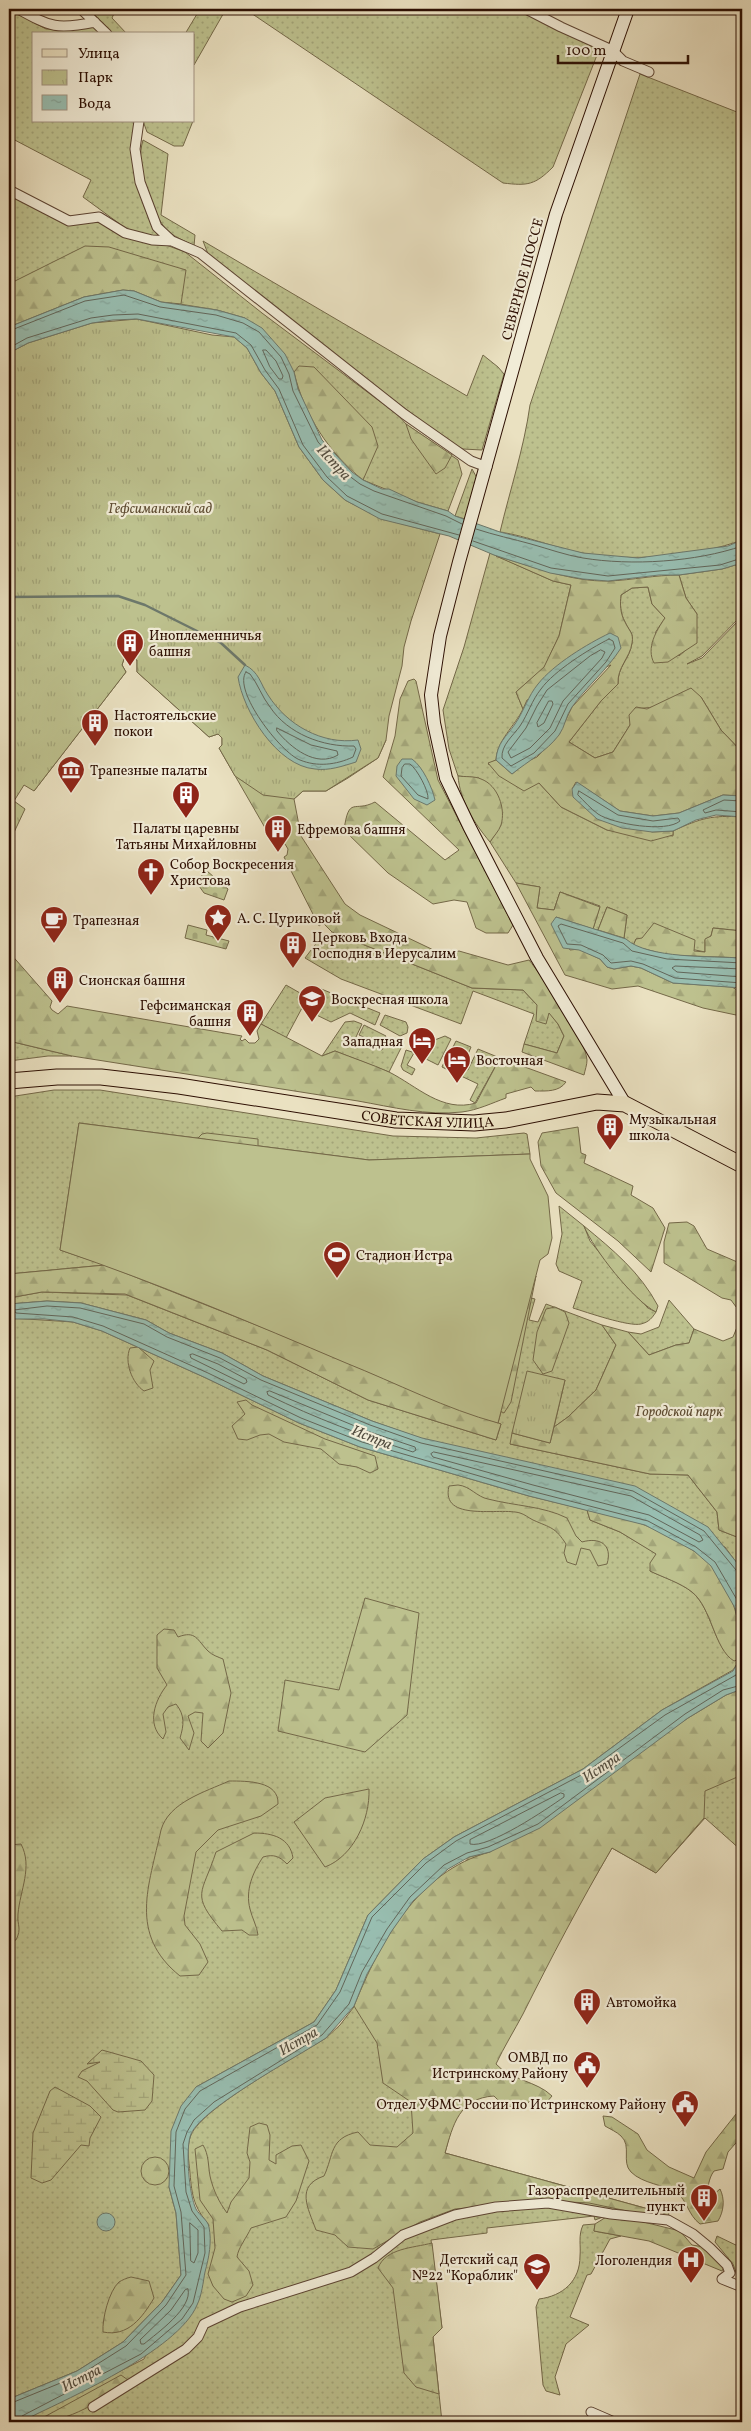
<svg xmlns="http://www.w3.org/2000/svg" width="751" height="2431" font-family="Vollkorn,serif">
  <defs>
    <pattern id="grass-dots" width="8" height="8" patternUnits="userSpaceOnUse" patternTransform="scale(1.25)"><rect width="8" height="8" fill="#bdc18e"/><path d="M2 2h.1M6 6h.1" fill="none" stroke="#a3a579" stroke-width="1.8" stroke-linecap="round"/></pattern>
    <pattern id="forest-firs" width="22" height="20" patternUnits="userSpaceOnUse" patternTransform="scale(1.25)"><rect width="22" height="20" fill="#bdc18e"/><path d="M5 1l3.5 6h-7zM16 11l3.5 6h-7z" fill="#a3a579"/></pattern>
    <pattern id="wetland-marsh" width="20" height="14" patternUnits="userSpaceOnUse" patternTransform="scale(1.25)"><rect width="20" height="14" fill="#bdc18e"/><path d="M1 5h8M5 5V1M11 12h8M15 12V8" fill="none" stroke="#a3a579"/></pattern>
    <pattern id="cemetery-stones" width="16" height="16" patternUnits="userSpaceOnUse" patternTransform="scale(1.25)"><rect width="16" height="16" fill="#bdc18e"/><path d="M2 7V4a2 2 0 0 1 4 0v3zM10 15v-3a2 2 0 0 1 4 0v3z" fill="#a3a579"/></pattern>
    <pattern id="park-tufts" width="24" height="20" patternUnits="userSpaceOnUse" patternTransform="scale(1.25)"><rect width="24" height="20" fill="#bdc18e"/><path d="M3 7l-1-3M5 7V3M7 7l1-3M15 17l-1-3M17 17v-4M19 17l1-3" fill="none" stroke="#a3a579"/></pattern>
    <pattern id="water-ripples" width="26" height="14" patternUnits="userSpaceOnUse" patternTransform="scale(1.25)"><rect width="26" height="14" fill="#98beb1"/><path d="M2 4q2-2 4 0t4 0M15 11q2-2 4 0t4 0" fill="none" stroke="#83a297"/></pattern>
  </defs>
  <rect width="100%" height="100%" fill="#eae1c1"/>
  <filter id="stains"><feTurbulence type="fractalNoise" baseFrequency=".004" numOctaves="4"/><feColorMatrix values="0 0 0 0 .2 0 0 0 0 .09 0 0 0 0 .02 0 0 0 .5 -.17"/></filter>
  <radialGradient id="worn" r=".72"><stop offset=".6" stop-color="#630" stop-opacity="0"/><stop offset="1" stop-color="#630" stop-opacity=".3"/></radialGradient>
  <path fill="url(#grass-dots)" stroke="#746848" d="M9,9l37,20h29l18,-4 10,9h-69v87h101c1,42 -2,87 30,118l-37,-9 -45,-33 8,-17 -82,-43z
    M89,9h27l-4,9 15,16h-13z
    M200,9h26l-32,56v-31h-9z
    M245,9h274l80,41 -46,117c-18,18 -25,19 -50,16z
    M640,74l102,40v426c-45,17 -112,22 -160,13 -28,-5 -54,-17 -82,-21 10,-42 24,-84 30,-127z
    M143,121h50l-10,25h-9l-27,-14z
    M143,140l25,14 -7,61 34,20 -1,11c-8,-5 -23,-10 -29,-18 -17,-22 -30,-62 -22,-88z
    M9,195l59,29 22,-4 11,1 84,31 77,61 136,102 8,9 52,36 4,14 -14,37 -31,-9 -54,-22 -55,-72 -10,-19 -53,-71 -28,-8 -106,-17 -27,4 -75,30z
    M203,241l264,155 16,-41 15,12 6,7 -22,76 -19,-1 -13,-6 -240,-184z
    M472,469l5,9 -12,41 -10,-3z
    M490,553l63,28 18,4 -12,51 -15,32 -28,24 7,17c-8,17 -26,31 -27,51l-8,4 51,19 22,24 46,23 66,6v-5c28,-13 39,-16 69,-14v114l-29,-3 -2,8 -6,4v12l-63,-13h-6l-3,7 -9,-8 3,-23 -20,-8 -9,23 -5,-1 7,-23 -40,-14 -6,18 -17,-2 3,-21 -24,-4 -26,-41 11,-17 -22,-47 -21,-2 -9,-27 -6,-39 21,-63z
    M742,563v52l-40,41 -15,8 15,-6 40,-41v135l-21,-22 -20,-33c-18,3 -50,13 -66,11l-5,17 -17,27 -18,6 -26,-16 32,-41 17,-17c-1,-17 12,-25 14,-41 2,-10 -3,-12 -7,-21 -5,-9 -5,-18 -4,-27l11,-7 16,-1 4,17 13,14 -10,15 24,23 8,-7 10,-35 -11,-16 -7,-23 43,-6z
    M332,932l140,56 51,2 14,15 12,7 9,12 6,12 -7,17 -33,-9 10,-30 -61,-23 -12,33 -120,-45 -36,-21 13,-17 5,3 6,-1 4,-5z
    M286,985l14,8 14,-7 66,27 -5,12 -25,-12 -19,9 -29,-14 -16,30 -25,-14z
    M385,1015l21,7 2,5 -1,6 -7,3 -20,-11z
    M354,1021l8,3 -6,13 2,3 24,10 7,-12 11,5 2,3 -13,26 -54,-21 -13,5 23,-34z
    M364,1025l22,11 -5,9 -22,-10z
    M445,1036l6,3 -13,26 -24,-12 -7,12 8,4 -3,6 -9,-5 -2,-4 5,-16 6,2 2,-4z
    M9,1041l63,15h-24l-39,5z
    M456,1041l15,6 -7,17 -16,-7z
    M478,1049l22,9 -25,45 -5,-3 8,-16 -36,-17 3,-7 23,10z
    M54,1090h46l293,46 83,2 48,-5 3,1 3,20 -161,6 -290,-37 -19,127 45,15 -96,9v-177z
    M559,1206l25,20 6,15 36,44 22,23 8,4c-4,6 -7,10 -15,12 -12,3 -55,-12 -68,-16l9,-27 -23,-10 -3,-7 6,-30z
    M42,1292l85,3 140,55 101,50 128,40 5,-16 -3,-1 33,-125 4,1 -6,21 9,2 8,-18 56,21 14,20 -20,45 -28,27 -14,10 11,-47 -55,64 140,30 38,1 29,37 2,18 18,7c4,11 7,18 2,29l-14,-19 -353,-126 -109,-45 -41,-23 -53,-20 -23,-13 -65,-17 -34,-2 -38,3v-6z
    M669,1300l25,29 -5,14 -13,2 -27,10 -21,-23 13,2 18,-7z
    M11,1318l62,4 29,9 104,47 93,45 61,24 169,49 58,14 3,10 30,12 37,22 -7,17c13,6 31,12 42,21 20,16 22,57 42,68l6,-1 -7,11 -71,40 -79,59 -129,68 -31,22 -55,56 -32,75 -22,32 -118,65 -27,100 7,26 5,62 -19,27 -39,40 -46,29 -68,28v-1080z
    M688,1718l54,26v107l-37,-33 -49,55 -44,-25 -158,271 -9,34 207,57 -1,5h10l8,-4 -1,9 -57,-6 -16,6 -1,-4 -107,12v5l-56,7 11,88 -9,9 9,85h-422l124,-63 65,-134c-15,-18 -17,-28 -19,-52 -1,-12 -4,-26 1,-38 11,-27 106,-79 135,-97l14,-13 129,-168 21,-5z
    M595,2224l-1,7 27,5 -11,3 -19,35 -4,1 -17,42 19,8 -23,19 -11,33 5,18 -14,-4 -3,-6 -7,-78 3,-8c24,-3 41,-18 41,-43 1,-11 -2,-20 3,-31z
    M717,2236l25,12v30l-5,-3 -4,-11 -18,-22z"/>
  <path fill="url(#forest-firs)" stroke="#746848" d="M85,246l24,1 77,23 -5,34 -20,-2 -27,-11 -11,-1 -39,7 -75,30v-43z
    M299,366l15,1 58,60 6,19 -15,34c-34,-27 -59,-65 -69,-108z
    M406,424l46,31 -7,13 -9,6 -25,-35z
    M9,490l377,250 -8,18 -30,20 -22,13h-23l-9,8 7,37 44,68 15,11 84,40 15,-4 49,14 21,-5c13,16 57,80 58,100 0,5 -2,10 -3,15l-62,-23 2,-8 33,9 7,-17 -6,-12 -9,-11 -3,11 -10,-3 1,-16 -14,-15 -51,-2 -140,-56 -9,-9 -4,3 -35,-69 3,-2 1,-6 -3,-5 -7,-2 -3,3 -56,-97 3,-3v-7l-4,-4 -9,3 -72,-65v-12l-6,-3 -7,2 -2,6 4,7 -92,119z
    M496,556c37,10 74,26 113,25 24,-1 46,-6 70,-6l7,23 11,16v29l-29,19 -14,1c-8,-15 2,-32 11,-45l-13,-14 -4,-17 -16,1 -11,7c-1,9 -1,18 4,27 4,9 9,11 7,21 -2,15 -15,24 -14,41l-17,17 -32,41 26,16 18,-6 17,-27 -1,-10 7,-8 11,2 44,-21 10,9 20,33 21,22v44l-19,-1 -44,18 -26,3 -33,-5 -44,-29 -4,7 80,43 21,-1v4l-22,6 -44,-11 -46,-23 -22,-24 -15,8 -25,-15 -11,-13 8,-3 16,14 14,-12 11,-5 22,-23 13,-27 39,-42 -84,35 -4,9 -7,-17 28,-25 15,-31 12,-51 -18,-4z
    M414,679l2,2 22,99 75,145 -5,8h-22l-10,-5 -9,-26 -13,-2 -21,4 -45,-31 -44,-43c5,-35 10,-17 31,-28l70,58 14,-10 -76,-73 12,-41 5,-37 8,-18z
    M458,776c7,1 17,0 23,3 17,6 25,30 20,46 -2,6 -8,12 -11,17 -16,-19 -30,-41 -32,-66z
    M516,883l24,4 -3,21 17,2 6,-18 40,15 -7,22 -37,-12 14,33 9,-1 21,10 7,8 7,2 17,-3 10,2 32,15 59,4 10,6v27l-6,-5 -33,-7 -65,-22 -26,3 -47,-14z
    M607,907l20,8 -3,23 -26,-8z
    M654,923l41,17 -1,11 11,1v-13l6,-3 2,-8 29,3v27l-74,-3 -35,-9 3,-7 6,-1z
    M9,952l43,49 -2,6 2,3 6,4 9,-8 175,30 -2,3 2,2 3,-2 4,4h6l4,-4 -2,-8 4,-7 61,32 13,-5c18,7 36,13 54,21 28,14 53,41 87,31l24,-45 66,24c-7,10 -19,9 -31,9l-4,-4 -25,7v4c-14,5 -28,12 -44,14 -35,4 -70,-5 -104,-11l-286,-45 -63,-15z
    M578,1127l3,26 5,2 -2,8 49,23 -2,9 22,13 12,20 -14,44 -33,-31 -62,-48 -15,-27 -3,-24 4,-9z
    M207,1133l51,6v10l-60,-11 4,-4z
    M687,1222l7,4 13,23 35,15v288l-5,-15 -18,-7 -2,-18 -29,-37 -38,-1 -140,-30 2,-11 38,10 4,-16 14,-10 28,-27 20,-45 -14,-20 26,7 21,23 27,-10 13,-2 5,-14 29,12 10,-4 9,-22 -11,-15 -9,-2 -58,-35v-21l5,-19z
    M584,1226c29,24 56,46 74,80l-2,6c-22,-11 -63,-63 -72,-86z
    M105,1265l164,65 172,72 60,22 -5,16 -128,-40 -101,-50 -142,-56 -83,-2 -33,6v-24z
    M536,1276l-25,126 -7,11 -8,-4z
    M555,1307l10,5 4,11 -17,48 -9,3 -10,-14 4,-28 9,-23z
    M138,1347l16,14 -4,9 3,18 -9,3c-12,-8 -20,-29 -14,-43z
    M246,1400l6,5 73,34 50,17 3,13 -8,4 -13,-6 -18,-3 -18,-15 -37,-7 -15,-8 -9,1 -13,5 -9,-1 -6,-13 13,-12 -8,-12z
    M458,1485c12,1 19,12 30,14 27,7 55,7 79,19l9,18 6,6c17,-5 31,2 25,22l-9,2 -8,-16 -9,-2 -5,17 -9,-3 -3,-9 2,-9c-11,-17 -15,-16 -33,-24 -4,-2 -9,-6 -13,-7 -19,-6 -80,10 -71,-27z
    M587,1510c19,5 42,8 60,16 18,8 52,25 65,40 21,26 31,60 28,93l-6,2c-20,-12 -22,-53 -42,-69 -11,-9 -30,-15 -42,-21v-8l6,-9 -36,-22 -30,-12z
    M365,1598l54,15 -12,102 -42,37 -87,-21 7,-51 54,10z
    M164,1629l10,1 4,7c18,-7 19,3 30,14 4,4 10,6 15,8l8,34 -8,40 -15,15 -7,-7 2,-28 -8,-1 -7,4 6,17 -5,17 -9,-12c4,-13 5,-23 -4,-34l-8,3 -5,7 3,18 -3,7c-17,-15 -8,-39 4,-54l-10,-17v-33z
    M742,1689v86l-37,16 -1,27 -48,55 -44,-25c-32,55 -61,110 -89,166 -9,17 -19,33 -27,50 14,16 41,17 56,32l-6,7 -8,2 -8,-4c-12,11 -26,6 -36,-5 -35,2 -41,29 -49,57l207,57 -1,6 -62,-13 -40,-2 -94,8 -35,13 -47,27 -25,-2 -13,-12 -19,-5c-8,-22 -21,-44 8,-54 10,-21 5,-38 34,-44l12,13 27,2 16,-14 -2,-31 -28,-19 -6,-40 -23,-37c26,-64 64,-135 136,-154l198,-134 38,-23z
    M229,1781c19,0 50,0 49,23l-17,12 -43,14 -22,22 -12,64 1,9 15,19 8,18 -9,13 -19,1c-52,-42 -31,-90 -19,-146 8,-28 44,-38 68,-49z
    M369,1789c1,30 -15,67 -44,78l-31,-45 31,-24z
    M254,1833c19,0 36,5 39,25l-6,6c-8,-8 -13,-10 -24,-7 -10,15 -18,33 -13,52 2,9 7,17 8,26h-9l-7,-5 -20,1c-32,-38 -20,-36 -6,-79z
    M21,1844c12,23 -1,46 -3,70 -1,12 4,14 -2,26l-7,1v-96z
    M740,2109l2,1v26l-14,16 -5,17 -9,2c-6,8 -5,16 -9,26l8,-2 7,-6c5,10 4,22 -2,32l-18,3c-12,-9 -13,-24 -23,-31 -14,-9 -34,-9 -46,-21 -10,-10 1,-26 -10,-36 -4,-4 -11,-7 -16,-10l-2,-10 9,1 26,17 9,16 22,17 25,11 12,-26z
    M259,2123l8,2 3,10 -1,25 7,4v-9l16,-9 9,-1 8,16 -13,40 -10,16 -35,11c-4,9 -13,20 -14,29l12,14 4,14 -7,11 -14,6 -8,-3 -11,-13 -5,-12 7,-26 -2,-29 -13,-19 -5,-51 8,-4c6,10 5,20 7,31 3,14 9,26 17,37l4,-11 18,-24 1,-16 -3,-9 3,-26z
    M141 2171a14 14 0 1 1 28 0a14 14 0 1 1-28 0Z
    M611,2214l69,17 12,14 18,3 15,17 -3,6 -73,-30 -55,-10 1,-7z
    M432,2243l10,85 -9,9 6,57 -23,-7 -12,-14 -11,-85 -15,-20c8,-20 35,-20 54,-25z
    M131,2277l18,4 5,17c-12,20 -26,39 -51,34 -1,-13 6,-41 16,-50 3,-2 8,-4 12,-5z
    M121,2375l7,5c-27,21 -58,42 -93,42z"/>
  <path fill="url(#wetland-marsh)" stroke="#746848" d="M102,2050l39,11 13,14 -2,26 -7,9 -27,2 -5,-2 -26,-29 -9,-4 4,-6 18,-9 -13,2z
    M55,2087l35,19 11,11 -11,21 -1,8 -8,-1 -30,35 -9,3 -11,-5 2,-45 17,-42z"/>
  <path fill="url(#cemetery-stones)" stroke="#746848" d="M207,871l21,18 -4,11 -20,-7 -5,-7 4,-14z
    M188,925l19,5 -1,5 23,6 -3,8 -41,-11z"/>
  <path fill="url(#park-tufts)" stroke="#746848" d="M137,319l75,16 22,2 13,11 14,25 14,18 24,56 24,33 22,20 35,18 60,16 -29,87 -7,26 -2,19 -13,50 -3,24 -8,18 -52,33h-23l-9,8 -31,-4 -28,-19 -16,-28 3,-3v-7l-4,-4 -9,3 -72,-65v-12l-7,-3 -6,2 -2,6 4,7 -92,119 -10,-6 -10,16 11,8 -16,34v-490l19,-10 64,-20z
    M527,1371l38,9 -15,63 -38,-10z"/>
  <path fill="#bdc18e" stroke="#746848" d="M79,1123l290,37 161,-6v5l18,37 4,42 -4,16 -8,6 -42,163c-52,-14 -102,-40 -152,-60 -94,-40 -189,-80 -286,-113z"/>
  <path fill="url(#water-ripples)" stroke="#6d786b" d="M123,290l11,1 27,11 56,8 28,8 17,10 23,26 9,18 4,17 24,51 30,32 11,8 19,9h7l28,13 31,9 7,5 45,16 83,21 55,5 90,-12 14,-6v23l-20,6 -43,6h-20l-51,6 -25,-2 -33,-6 -56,-18 -45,-19 -69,-17 -35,-19 -22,-20 -24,-33 -24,-56 -14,-18 -14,-25 -13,-11 -97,-18 -24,1 -21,3 -64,20 -19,10v-26l75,-30z
    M610,633l8,4 3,11c-14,22 -34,38 -49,59 -6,8 -7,20 -13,28 -13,17 -31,26 -47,39l-16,-14c1,-17 10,-23 19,-36 9,-13 13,-28 23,-40 16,-20 49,-40 72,-51z
    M245,665c14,7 15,18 23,30 19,30 54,50 90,45l3,9 -5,13c-13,4 -27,9 -41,7 -38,-3 -72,-58 -77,-92z
    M402,759h10c11,8 20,28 23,41l-8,5 -13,-6 -18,-23 1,-10z
    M577,782l43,29 33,5 26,-3 44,-18 19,1v21l-26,-2 -20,5 -23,11 -21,1 -30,-4 -25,-9 -24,-22 -1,-8z
    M556,917l70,22c22,20 86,17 116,19v30l-69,-5 -32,-15 -10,-2 -17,3 -7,-2 -7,-8 -21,-9 -16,-2 -12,-24z
    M47,1301l34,2 65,17 23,13 53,20 41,23 109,45 50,17 213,48 73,41 34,42v120l-16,6 -38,23 -148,110 -50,24 -21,5 -21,12 -35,32 -22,31 -24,42 -13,32 -28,32c-29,19 -123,69 -135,96 -6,14 -2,61 5,75 3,6 12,11 13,18 3,15 0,30 -4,45 -2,10 -3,23 -8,33 -19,46 -132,95 -177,117h-11v-23l68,-28 46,-29 39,-40 19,-27 -5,-62 -7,-26 2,-56 10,-25 15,-19 118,-65 22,-32 32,-75 55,-56 31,-22 129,-68 79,-59 71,-39 7,-12 2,-18 -7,-33 -24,-42 -17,-15 -49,-26 -116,-29 -169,-49 -61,-24 -93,-45 -104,-47 -29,-9 -28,-3h-36v-15z
    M97 2222a9 9 0 1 1 18 0a9 9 0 1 1-18 0Z"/>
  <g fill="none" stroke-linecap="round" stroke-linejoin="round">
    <path stroke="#62665a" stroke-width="1" d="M9,331l76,-30 39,-6 36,12 56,8 27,8 16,9 22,25 8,17 4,17 25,51 30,33 12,9 14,7 72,25 16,8
      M9,348l18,-10 64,-20 22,-3 25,-1 98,19 15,12 14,25 14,19 24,56 24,32 20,19 35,18 77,21
      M263,350h3l10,11 7,15 -1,3h-3l-9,-12z
      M476,529c18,6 37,10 55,15 18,5 34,11 52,14 48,8 113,4 159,-12
      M473,541l78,27 57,8 112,-11 22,-7
      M609,639l4,2 2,7 -9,14 -38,42 -13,27 -21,22 -23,13 -9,-8c-1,-13 11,-22 18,-32 8,-12 12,-26 21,-37 13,-18 48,-40 68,-50z
      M601,650l4,2 -3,6 -39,43 -13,27 -20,20 -19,10 -3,-6 18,-24 11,-22 10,-16 43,-34z
      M246,672l4,2c8,10 12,23 20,33 18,27 53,40 84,39l2,3 -3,8c-17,8 -36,10 -53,3 -19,-7 -68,-70 -54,-88z
      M549,701h3l1,3 -9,19 -6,4 -1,-4z
      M277,728l34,17 26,6 1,4c-22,13 -47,-7 -61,-24z
      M405,764h5c7,5 19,27 18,35l-10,-4 -17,-19 1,-8z
      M579,791l39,24 35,6 25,-3 2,3c-14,12 -67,3 -82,-7 -7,-5 -14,-13 -20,-19z
      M742,801l-18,-1 -21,10 2,3 11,-3 26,2
      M742,963l-75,-4 -35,-8 -9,-8 -62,-19 -3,2 9,18 14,1 22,10 8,8 20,-2 12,3 32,14 67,5
      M742,969l-67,-3 -3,2 5,4 65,5
      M193,1354l25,10 28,15 1,3 -3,2 -53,-26 -1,-3z
      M270,1391l97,40 48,16 1,3 -3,2c-50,-16 -98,-34 -145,-57l-1,-3z
      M434,1452l197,44 69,39 3,5 -4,2 -50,-27 -116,-30 -100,-28 -2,-3z
      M742,1572l-6,-2 -32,-39 -71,-40 -212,-48 -51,-18 -109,-45 -41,-22 -53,-21 -23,-13 -64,-16 -33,-2 -33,4 2,3 57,4 30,9 105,47 93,45 61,24 169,49 117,30 48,26 19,15 25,43 2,13
      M561,1793l3,1v3c-17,12 -76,52 -94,47v-4z
      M190,2223l8,7v23l-4,10 -3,-2z
      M188,2289c5,19 -31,44 -44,55h-3l-1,-4 31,-30 14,-20z
      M9,2404l71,-29 46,-29 40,-41 20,-30 -5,-63 -7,-26 2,-54 9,-23 15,-18 117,-66 23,-33 32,-75 54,-54 30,-22 129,-68 80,-58 71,-40 6,-10
      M19,2422l3,-6 119,-62 41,-35 11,-16 12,-50 -1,-26 -12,-16 -6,-19 -3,-48 4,-12 7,-12 20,-18 108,-67 27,-31 13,-32 25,-43 23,-32 34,-32 23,-12 21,-6 50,-23 147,-110 38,-24 19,-5"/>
    <path stroke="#6d786b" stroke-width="2.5" d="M9,597l109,-1 27,9 76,38 24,22"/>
    <defs>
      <path id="minor" d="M18,9c33,18 39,21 77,13
        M81,9l26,25
        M526,9l35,18 51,23 11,11 26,11
        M139,121l-4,28 5,33 17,45 15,14
        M9,190l60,31 30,-4 26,16 27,7 20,1 28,12 204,161 67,47 16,6
        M93,2407l93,-58 12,-12 6,-13 36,-17 111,-35 23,-14 29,-23 52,-20 41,-8 52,-4 63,11 57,6 25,14 17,14 17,17 3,8 -8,6 20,8
        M591,2412l23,10"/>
      <path id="secondary" d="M625,1104l-88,-146 -68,-132 -23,-48 -12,-55 -3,-28 9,-59 19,-74 97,-348 72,-205"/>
      <g id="primary">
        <path id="s1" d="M9,1081l48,-4h44l78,9 217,34 78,3 32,-3 91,-18 28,2 117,61"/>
      </g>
    </defs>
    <use href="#minor" stroke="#5c4332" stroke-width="11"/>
    <use href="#secondary" stroke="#2c0e02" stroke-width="14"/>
    <use href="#primary" stroke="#2c0e02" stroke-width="17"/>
    <use href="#minor" stroke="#f1ecd7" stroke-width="9"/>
    <use href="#secondary" stroke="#f1ecd7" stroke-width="12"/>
    <use href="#primary" stroke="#eae1c1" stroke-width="15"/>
  </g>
  <defs>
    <symbol id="building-pin" viewBox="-11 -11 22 30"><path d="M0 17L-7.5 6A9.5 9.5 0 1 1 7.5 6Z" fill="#8f2418" stroke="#f1ecd7"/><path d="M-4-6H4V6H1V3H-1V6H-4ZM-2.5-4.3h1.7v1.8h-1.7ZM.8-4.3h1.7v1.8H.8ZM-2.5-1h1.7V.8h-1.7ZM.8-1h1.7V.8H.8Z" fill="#fff"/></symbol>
    <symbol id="museum-pin" viewBox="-11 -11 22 30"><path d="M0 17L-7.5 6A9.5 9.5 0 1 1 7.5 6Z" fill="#8f2418" stroke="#f1ecd7"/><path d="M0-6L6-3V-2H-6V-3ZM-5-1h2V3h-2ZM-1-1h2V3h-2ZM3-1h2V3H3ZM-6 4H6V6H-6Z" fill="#fff"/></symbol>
    <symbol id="church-pin" viewBox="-11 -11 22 30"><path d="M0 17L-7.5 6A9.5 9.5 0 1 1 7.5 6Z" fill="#8f2418" stroke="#f1ecd7"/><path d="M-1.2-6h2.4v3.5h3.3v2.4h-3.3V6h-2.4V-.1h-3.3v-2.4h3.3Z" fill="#fff"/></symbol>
    <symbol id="sight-pin" viewBox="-11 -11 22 30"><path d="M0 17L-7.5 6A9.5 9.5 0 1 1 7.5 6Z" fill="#8f2418" stroke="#f1ecd7"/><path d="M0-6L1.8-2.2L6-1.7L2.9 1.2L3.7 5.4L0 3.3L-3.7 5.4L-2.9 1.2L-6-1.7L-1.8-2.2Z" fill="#fff"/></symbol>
    <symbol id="cafe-pin" viewBox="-11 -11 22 30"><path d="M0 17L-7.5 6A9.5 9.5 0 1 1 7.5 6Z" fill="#8f2418" stroke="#f1ecd7"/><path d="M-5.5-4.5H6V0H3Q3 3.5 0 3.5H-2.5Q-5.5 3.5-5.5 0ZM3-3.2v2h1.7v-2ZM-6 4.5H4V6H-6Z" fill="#fff"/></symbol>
    <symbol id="school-pin" viewBox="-11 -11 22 30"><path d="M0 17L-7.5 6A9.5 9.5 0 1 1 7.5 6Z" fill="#8f2418" stroke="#f1ecd7"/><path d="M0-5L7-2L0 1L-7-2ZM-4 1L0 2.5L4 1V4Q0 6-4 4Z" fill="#fff"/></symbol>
    <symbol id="hotel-pin" viewBox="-11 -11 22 30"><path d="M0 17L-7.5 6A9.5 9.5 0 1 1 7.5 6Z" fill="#8f2418" stroke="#f1ecd7"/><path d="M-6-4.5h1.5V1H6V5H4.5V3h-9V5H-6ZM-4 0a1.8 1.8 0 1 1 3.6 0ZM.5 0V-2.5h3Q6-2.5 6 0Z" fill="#fff"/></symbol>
    <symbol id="stadium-pin" viewBox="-11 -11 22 30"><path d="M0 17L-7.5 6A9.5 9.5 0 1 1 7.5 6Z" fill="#8f2418" stroke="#f1ecd7"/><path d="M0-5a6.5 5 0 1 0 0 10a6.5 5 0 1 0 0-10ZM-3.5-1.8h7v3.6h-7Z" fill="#fff"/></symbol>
    <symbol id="civic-pin" viewBox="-11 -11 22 30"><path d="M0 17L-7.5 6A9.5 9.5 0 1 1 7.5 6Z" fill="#8f2418" stroke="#f1ecd7"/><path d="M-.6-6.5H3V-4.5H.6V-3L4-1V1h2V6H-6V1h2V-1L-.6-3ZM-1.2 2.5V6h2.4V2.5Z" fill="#fff"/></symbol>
    <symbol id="hospital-pin" viewBox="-11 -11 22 30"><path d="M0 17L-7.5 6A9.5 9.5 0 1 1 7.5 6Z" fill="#8f2418" stroke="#f1ecd7"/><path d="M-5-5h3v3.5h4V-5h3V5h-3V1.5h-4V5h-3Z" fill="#fff"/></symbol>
  </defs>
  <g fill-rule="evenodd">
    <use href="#building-pin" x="114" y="627" width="32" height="43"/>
    <use href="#building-pin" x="79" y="707" width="32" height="43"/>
    <use href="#museum-pin" x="55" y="754" width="32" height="43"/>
    <use href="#building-pin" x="170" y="779" width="32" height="43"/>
    <use href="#building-pin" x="262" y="813" width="32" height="43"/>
    <use href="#church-pin" x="135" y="856" width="32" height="43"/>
    <use href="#sight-pin" x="202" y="902" width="32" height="43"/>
    <use href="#cafe-pin" x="38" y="904" width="32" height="43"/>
    <use href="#building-pin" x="277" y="929" width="32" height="43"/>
    <use href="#building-pin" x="44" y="964" width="32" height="43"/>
    <use href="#school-pin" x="296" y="983" width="32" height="43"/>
    <use href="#building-pin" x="234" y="997" width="32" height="43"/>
    <use href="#hotel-pin" x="406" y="1025" width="32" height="43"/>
    <use href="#hotel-pin" x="441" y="1044" width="32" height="43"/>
    <use href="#building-pin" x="594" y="1111" width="32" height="43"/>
    <use href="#stadium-pin" x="321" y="1239" width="32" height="43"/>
    <use href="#building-pin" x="571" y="1986" width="32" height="43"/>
    <use href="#civic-pin" x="571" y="2049" width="32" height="43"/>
    <use href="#civic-pin" x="669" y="2088" width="32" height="43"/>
    <use href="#building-pin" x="688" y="2182" width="32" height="43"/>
    <use href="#hospital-pin" x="675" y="2244" width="32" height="43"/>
    <use href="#school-pin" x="521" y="2251" width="32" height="43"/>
  </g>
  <g text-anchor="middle" stroke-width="4.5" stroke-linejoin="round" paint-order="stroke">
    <g font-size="14" fill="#2c0e02" stroke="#f1ecd7">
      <text transform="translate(522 279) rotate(-75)" y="5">СЕВЕРНОЕ ШОССЕ</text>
      <text dy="5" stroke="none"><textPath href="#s1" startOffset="422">СОВЕТСКАЯ УЛИЦА</textPath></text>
    </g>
    <g font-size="14" font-style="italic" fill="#5f4d33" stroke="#f1ecd7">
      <text x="160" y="513">Гефсиманский сад</text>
      <text x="679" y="1416">Городской парк</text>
    </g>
    <g font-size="14" fill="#2c0e02" stroke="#f1ecd7" text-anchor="start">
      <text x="149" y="640">Иноплеменничья<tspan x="149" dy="16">башня</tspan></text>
      <text x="114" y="720">Настоятельские<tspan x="114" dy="16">покои</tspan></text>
      <text x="90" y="775">Трапезные палаты</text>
      <text x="186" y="833" text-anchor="middle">Палаты царевны<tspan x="186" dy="16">Татьяны Михайловны</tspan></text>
      <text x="297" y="834">Ефремова башня</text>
      <text x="170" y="869">Собор Воскресения<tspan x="170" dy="16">Христова</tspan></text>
      <text x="237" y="923">А. С. Цуриковой</text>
      <text x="73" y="925">Трапезная</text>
      <text x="312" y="942">Церковь Входа<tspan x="312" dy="16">Господня в Иерусалим</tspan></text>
      <text x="79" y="985">Сионская башня</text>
      <text x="331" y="1004">Воскресная школа</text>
      <text x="231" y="1010" text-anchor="end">Гефсиманская<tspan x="231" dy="16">башня</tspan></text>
      <text x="403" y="1046" text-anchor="end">Западная</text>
      <text x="476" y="1065">Восточная</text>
      <text x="629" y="1124">Музыкальная<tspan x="629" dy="16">школа</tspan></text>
      <text x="356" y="1260">Стадион Истра</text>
      <text x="606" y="2007">Автомойка</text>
      <text x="568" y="2062" text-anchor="end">ОМВД по<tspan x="568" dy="16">Истринскому Району</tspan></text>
      <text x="666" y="2109" text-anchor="end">Отдел УФМС России по Истринскому Району</text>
      <text x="685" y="2195" text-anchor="end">Газораспределительный<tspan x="685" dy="16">пункт</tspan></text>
      <text x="518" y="2264" text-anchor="end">Детский сад<tspan x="518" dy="16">№22 "Кораблик"</tspan></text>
      <text x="672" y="2265" text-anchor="end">Логолендия</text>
    </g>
    <g font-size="15" font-style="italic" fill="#524c3f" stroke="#f1ecd7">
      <text transform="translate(334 462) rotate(47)" y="5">Истра</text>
      <text transform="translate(372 1437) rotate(22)" y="5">Истра</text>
      <text transform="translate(601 1767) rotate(-34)" y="5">Истра</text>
      <text transform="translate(298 2041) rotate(-30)" y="5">Истра</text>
      <text transform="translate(81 2378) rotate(-27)" y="5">Истра</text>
    </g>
  </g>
  <rect width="751" height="2431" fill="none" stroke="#eae1c1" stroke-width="30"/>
  <rect x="10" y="10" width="731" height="2411" fill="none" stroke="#2c0e02" stroke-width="2.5"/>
  <rect x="15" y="15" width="721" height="2401" fill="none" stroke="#2c0e02"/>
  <rect x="32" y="32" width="162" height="90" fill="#f1ecd7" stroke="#a29382"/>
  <rect x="42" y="49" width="25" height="8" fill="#eae1c1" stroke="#a29382"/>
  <text x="78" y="58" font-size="15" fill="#2c0e02">Улица</text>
  <rect x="42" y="70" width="25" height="15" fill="url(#park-tufts)" stroke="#a29382"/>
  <text x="78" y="82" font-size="15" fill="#2c0e02">Парк</text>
  <rect x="42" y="95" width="25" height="15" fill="url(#water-ripples)" stroke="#a29382"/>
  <text x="78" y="108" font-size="15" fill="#2c0e02">Вода</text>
  <path d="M558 55v8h130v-8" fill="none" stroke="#2c0e02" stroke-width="2.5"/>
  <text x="566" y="55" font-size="15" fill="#2c0e02" stroke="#f1ecd7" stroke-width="4" paint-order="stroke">100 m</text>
  <rect width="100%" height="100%" filter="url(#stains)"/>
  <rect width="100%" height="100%" fill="url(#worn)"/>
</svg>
